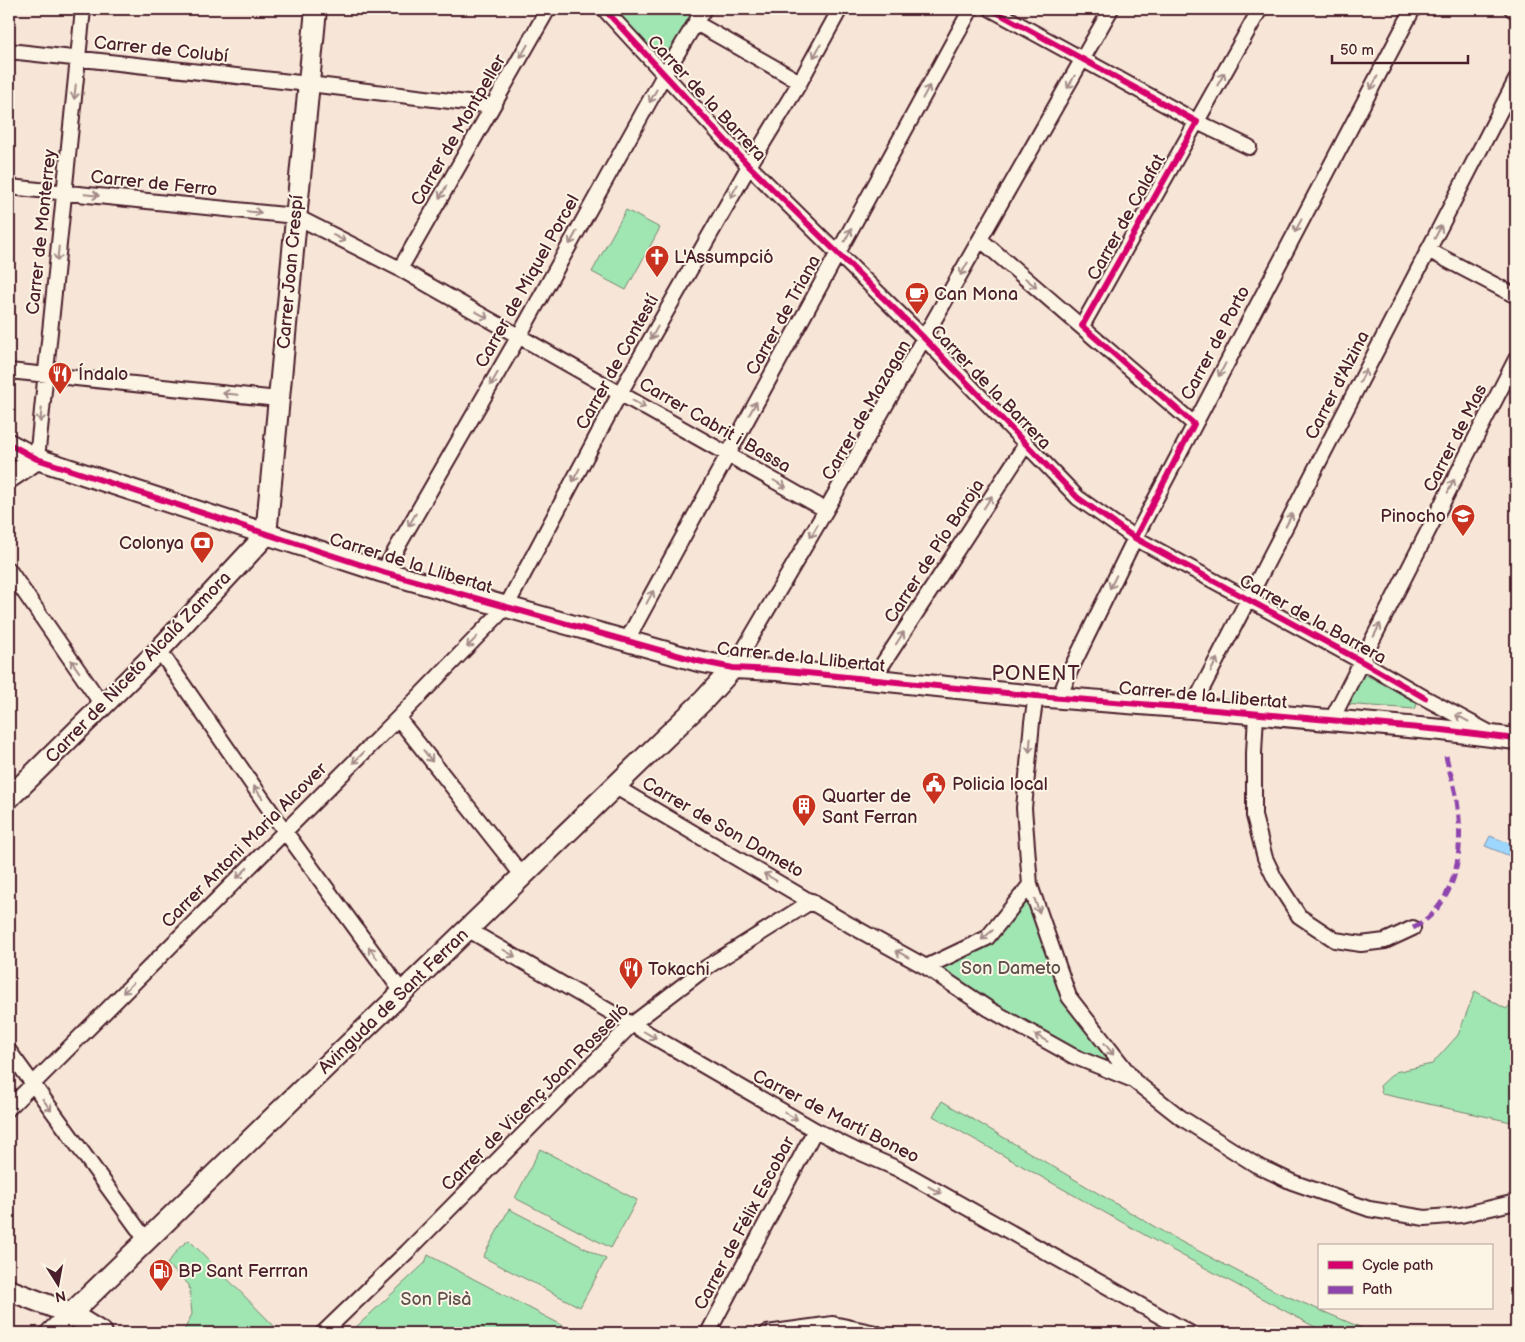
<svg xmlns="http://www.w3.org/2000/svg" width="1525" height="1342" font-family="'Balsamiq Sans',sans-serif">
  <rect width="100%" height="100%" fill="#f7e6d7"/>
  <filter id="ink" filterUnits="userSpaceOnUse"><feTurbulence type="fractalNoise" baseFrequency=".02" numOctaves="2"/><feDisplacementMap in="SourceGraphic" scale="10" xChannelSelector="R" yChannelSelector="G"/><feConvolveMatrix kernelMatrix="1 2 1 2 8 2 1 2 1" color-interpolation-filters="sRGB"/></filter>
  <g filter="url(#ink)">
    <path fill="#a0e6b2" stroke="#75826e" d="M604,9h84l13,6 -37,60z
      M626,210l34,18 -34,62 -34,-18z
      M1360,672l58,30 -3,7 -72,-5z
      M1026,890l47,112 47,72 -188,-103 74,-57z
      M1475,991l31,18 10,-10v124l-134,-29 -2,-8 15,-14 37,-8 26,-29z
      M942,1101l230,136 103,54 87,37v5h-36l-167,-90 -226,-127z
      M540,1149l97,51 -26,48 -96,-50z
      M509,1209l97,50 -26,48 -97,-50z
      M189,1240l92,93h-98l9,-19 -3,-29 -22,-21 13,-17z
      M428,1255l149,78h-219l-4,-4 71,-66z"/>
    <path fill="#9dd7fd" stroke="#7c8da9" d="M1490,836l24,9 -4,11 -25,-10z"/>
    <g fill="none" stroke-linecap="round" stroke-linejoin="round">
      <defs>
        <path id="street" d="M604,9l145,157 175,172 154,160 57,40 226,123 64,37 63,34
          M991,9l206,113 52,25
          M1512,9l4,2
          M696,23l104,59
          M9,51l300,33 183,22
          M9,187l286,29 105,53 426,241
          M981,240l213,184
          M1428,250l88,46
          M400,269l148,-260
          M1082,326l178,-317
          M9,371l269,28
          M37,459l46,-450
          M9,570l94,136
          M383,572l136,-236 145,-261 40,-66
          M627,640c114,-211 230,-421 344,-631
          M159,650l125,180 118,162
          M733,668l93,-158 285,-501
          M873,679l153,-235
          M1036,696l-4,26 -8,86 6,77 39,112 64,82
          M1059,698l11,-27 65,-133 278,-529
          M1192,708l324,-628
          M1256,714l-2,39v63l11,42 10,21 24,37 36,24 26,4 24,-3 28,-13
          M398,718l124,157
          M1331,721l185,-362
          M614,786l236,139 76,42 63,42 84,47 60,24 47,37 76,48 36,17 77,27 56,9 36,-3 55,-13
          M467,929l348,201 44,22 39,17 292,164
          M926,967l61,-29 43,-53
          M9,1051l137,189
          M9,1108l389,-390 108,-111 114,-214 129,-227 51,-84 40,-73
          M323,1333l84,-81 224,-227 76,-58 105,-66
          M708,1333l107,-203
          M767,1333l66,-9 43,9"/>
        <path id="secondary" d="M9,444l28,15 346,113 315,89 35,7 44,2 259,26 156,12 250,22 74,9
          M9,478l28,-19
          M266,535l50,-526
          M9,798l150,-148 107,-115
          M9,1290l62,24 31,19
          M51,1333l653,-633 29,-32"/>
      </defs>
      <use href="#street" stroke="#4a1f2b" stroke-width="18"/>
      <use href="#secondary" stroke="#4a1f2b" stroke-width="24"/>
      <use href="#street" stroke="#fcf5e5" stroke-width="14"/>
      <use href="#secondary" stroke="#fcf5e5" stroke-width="20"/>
      <path stroke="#8e44ad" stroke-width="5" stroke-dasharray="10 5" stroke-linecap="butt" d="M1413,928c46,-25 51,-80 44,-127 -2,-15 -8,-30 -11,-45"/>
      <defs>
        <path id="cycleway" d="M604,9l145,157 175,172 154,160 57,40 226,123 64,37
          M991,9l206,113 -115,204 112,98 -59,114
          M9,444l28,15 346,113 315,89 35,7 44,2 259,26 156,12 250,22 74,9"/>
      </defs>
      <use href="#cycleway" stroke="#fcf5e5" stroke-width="9"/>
      <use href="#cycleway" stroke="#d6006c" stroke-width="6"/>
    </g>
    <defs><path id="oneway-shaft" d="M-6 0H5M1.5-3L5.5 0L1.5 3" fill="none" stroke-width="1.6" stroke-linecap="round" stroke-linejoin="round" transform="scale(1.25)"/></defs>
    <g stroke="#a38a88">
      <use href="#oneway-shaft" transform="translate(524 51) rotate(120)"/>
      <use href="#oneway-shaft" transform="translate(817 51) rotate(119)"/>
      <use href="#oneway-shaft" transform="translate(1221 79) rotate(-61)"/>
      <use href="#oneway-shaft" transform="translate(1071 82) rotate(120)"/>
      <use href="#oneway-shaft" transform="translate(1374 83) rotate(118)"/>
      <use href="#oneway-shaft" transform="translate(75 92) rotate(96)"/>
      <use href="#oneway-shaft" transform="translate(926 92) rotate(-62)"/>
      <use href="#oneway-shaft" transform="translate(653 96) rotate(119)"/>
      <use href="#oneway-shaft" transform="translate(734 191) rotate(119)"/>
      <use href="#oneway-shaft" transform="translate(443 192) rotate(120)"/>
      <use href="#oneway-shaft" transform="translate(92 195) rotate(6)"/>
      <use href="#oneway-shaft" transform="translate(254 212) rotate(6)"/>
      <use href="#oneway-shaft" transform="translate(1298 226) rotate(118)"/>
      <use href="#oneway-shaft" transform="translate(1438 232) rotate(-63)"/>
      <use href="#oneway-shaft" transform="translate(848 235) rotate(-62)"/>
      <use href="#oneway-shaft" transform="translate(339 238) rotate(27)"/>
      <use href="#oneway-shaft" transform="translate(573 238) rotate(119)"/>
      <use href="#oneway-shaft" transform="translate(58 254) rotate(96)"/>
      <use href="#oneway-shaft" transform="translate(964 269) rotate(120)"/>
      <use href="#oneway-shaft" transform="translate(1031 283) rotate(40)"/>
      <use href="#oneway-shaft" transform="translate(482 315) rotate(29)"/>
      <use href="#oneway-shaft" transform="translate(654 333) rotate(120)"/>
      <use href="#oneway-shaft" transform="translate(1222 370) rotate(118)"/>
      <use href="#oneway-shaft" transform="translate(1363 376) rotate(-63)"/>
      <use href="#oneway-shaft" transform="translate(494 379) rotate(120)"/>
      <use href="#oneway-shaft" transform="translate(230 394) rotate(-174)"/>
      <use href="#oneway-shaft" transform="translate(639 404) rotate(29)"/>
      <use href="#oneway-shaft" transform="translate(753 408) rotate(-61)"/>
      <use href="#oneway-shaft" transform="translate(41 415) rotate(96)"/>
      <use href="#oneway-shaft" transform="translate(576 475) rotate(118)"/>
      <use href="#oneway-shaft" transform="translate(780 484) rotate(30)"/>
      <use href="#oneway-shaft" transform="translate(1451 486) rotate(-63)"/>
      <use href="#oneway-shaft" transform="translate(988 502) rotate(-57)"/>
      <use href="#oneway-shaft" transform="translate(412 520) rotate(120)"/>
      <use href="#oneway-shaft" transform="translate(1289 520) rotate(-63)"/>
      <use href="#oneway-shaft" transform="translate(814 531) rotate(120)"/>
      <use href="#oneway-shaft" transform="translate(1113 582) rotate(116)"/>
      <use href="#oneway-shaft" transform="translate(650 597) rotate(-62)"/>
      <use href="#oneway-shaft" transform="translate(1377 630) rotate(-63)"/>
      <use href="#oneway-shaft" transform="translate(900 638) rotate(-57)"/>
      <use href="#oneway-shaft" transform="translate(472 642) rotate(134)"/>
      <use href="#oneway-shaft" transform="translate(1214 665) rotate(-63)"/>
      <use href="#oneway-shaft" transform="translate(75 666) rotate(-125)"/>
      <use href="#oneway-shaft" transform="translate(1462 718) rotate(-152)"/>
      <use href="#oneway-shaft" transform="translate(1030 745) rotate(95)"/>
      <use href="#oneway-shaft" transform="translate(428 756) rotate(52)"/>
      <use href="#oneway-shaft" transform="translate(358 758) rotate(135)"/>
      <use href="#oneway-shaft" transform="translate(258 792) rotate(-125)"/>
      <use href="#oneway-shaft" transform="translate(242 873) rotate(135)"/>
      <use href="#oneway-shaft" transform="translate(770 877) rotate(-150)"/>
      <use href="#oneway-shaft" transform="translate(1037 906) rotate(71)"/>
      <use href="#oneway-shaft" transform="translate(987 935) rotate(140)"/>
      <use href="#oneway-shaft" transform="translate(373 953) rotate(-126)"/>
      <use href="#oneway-shaft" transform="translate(509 953) rotate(30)"/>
      <use href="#oneway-shaft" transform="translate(902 954) rotate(-151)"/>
      <use href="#oneway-shaft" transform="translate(128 988) rotate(135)"/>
      <use href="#oneway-shaft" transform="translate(650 1035) rotate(30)"/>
      <use href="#oneway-shaft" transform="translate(1041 1038) rotate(-151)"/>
      <use href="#oneway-shaft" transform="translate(1109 1049) rotate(52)"/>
      <use href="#oneway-shaft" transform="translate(47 1105) rotate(54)"/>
      <use href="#oneway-shaft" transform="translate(791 1116) rotate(30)"/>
      <use href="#oneway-shaft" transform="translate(935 1190) rotate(29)"/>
    </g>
  </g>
  <defs>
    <symbol id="church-pin" viewBox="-11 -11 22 30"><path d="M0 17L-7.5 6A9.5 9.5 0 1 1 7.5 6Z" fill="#c8321e" stroke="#fcf5e5"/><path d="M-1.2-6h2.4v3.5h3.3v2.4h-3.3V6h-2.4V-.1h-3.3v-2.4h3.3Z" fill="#fff"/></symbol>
    <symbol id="cafe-pin" viewBox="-11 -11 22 30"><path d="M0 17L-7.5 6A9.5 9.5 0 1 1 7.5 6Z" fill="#c8321e" stroke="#fcf5e5"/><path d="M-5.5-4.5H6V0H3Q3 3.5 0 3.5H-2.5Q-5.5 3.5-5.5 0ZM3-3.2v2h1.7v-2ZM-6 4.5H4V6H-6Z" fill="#fff"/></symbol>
    <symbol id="restaurant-pin" viewBox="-11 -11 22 30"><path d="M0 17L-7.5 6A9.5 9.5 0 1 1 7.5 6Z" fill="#c8321e" stroke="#fcf5e5"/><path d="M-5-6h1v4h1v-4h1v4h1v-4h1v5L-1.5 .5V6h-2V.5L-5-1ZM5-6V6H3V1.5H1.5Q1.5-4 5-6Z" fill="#fff"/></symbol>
    <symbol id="school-pin" viewBox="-11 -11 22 30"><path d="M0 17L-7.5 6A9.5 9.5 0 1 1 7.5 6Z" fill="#c8321e" stroke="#fcf5e5"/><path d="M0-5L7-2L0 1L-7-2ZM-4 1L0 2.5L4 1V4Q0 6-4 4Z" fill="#fff"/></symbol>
    <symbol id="bank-pin" viewBox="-11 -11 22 30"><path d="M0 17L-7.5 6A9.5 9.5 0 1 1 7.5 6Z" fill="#c8321e" stroke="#fcf5e5"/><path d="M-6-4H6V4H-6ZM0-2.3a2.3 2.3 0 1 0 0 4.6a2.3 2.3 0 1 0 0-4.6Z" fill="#fff"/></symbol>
    <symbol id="civic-pin" viewBox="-11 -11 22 30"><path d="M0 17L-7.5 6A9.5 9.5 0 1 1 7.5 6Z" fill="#c8321e" stroke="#fcf5e5"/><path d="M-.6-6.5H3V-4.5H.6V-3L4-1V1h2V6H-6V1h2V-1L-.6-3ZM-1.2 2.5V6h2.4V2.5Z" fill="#fff"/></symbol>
    <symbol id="building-pin" viewBox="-11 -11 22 30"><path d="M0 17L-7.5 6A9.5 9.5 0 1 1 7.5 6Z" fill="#c8321e" stroke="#fcf5e5"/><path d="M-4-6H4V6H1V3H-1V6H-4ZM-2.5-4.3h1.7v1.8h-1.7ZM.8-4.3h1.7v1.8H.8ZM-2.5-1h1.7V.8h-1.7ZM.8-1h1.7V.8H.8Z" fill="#fff"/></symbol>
    <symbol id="fuel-pin" viewBox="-11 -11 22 30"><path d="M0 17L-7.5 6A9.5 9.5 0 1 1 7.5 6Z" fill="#c8321e" stroke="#fcf5e5"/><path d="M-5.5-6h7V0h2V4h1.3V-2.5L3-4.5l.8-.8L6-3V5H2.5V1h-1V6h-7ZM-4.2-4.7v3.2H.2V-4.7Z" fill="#fff"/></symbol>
  </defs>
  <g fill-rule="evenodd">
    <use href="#church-pin" x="643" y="243" width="28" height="38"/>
    <use href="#cafe-pin" x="903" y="280" width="28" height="38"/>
    <use href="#restaurant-pin" x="46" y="360" width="28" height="38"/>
    <use href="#school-pin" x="1449" y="502" width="28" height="38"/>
    <use href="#bank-pin" x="188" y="529" width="28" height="38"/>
    <use href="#civic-pin" x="920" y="770" width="28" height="38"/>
    <use href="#building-pin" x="790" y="792" width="28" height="38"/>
    <use href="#restaurant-pin" x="617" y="955" width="28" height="38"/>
    <use href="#fuel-pin" x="147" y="1257" width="28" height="38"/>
  </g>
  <g text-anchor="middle" stroke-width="4" stroke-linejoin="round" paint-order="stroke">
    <g font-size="18" fill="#4a1f2b" stroke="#fcf5e5">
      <text transform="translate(161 49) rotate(6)" y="6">Carrer de Colubí</text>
      <text transform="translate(707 98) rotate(47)" y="6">Carrer de la Barrera</text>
      <text transform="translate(458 130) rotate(-60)" y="6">Carrer de Montpeller</text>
      <text transform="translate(154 183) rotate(6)" y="6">Carrer de Ferro</text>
      <text transform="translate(1126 217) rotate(-61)" y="6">Carrer de Calafat</text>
      <text transform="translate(41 232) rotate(-84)" y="6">Carrer de Monterrey</text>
      <text transform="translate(290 272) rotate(-85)" y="6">Carrer Joan Crespí</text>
      <text transform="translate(527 281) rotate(-61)" y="6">Carrer de Miquel Porcel</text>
      <text transform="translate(783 315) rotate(-61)" y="6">Carrer de Triana</text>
      <text transform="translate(1215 343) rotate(-62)" y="6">Carrer de Porto</text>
      <text transform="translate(617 362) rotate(-61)" y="6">Carrer de Contestí</text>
      <text transform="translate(1337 385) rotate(-63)" y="6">Carrer d'Alzina</text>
      <text transform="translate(991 387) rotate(46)" y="6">Carrer de la Barrera</text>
      <text transform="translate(866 410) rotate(-60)" y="6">Carrer de Mazagan</text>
      <text transform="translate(715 425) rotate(30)" y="6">Carrer Cabrit i Bassa</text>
      <text transform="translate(1455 438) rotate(-63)" y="6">Carrer de Mas</text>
      <text transform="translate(934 551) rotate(-57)" y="6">Carrer de Pío Baroja</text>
      <text transform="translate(411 563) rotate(17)" y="6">Carrer de la Llibertat</text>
      <text transform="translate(1313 619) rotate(29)" y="6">Carrer de la Barrera</text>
      <text transform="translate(801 657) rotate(6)" y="6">Carrer de la Llibertat</text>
      <text transform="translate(138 667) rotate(-46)" y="6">Carrer de Niceto Alcalá Zamora</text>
      <text transform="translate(1203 695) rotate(5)" y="6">Carrer de la Llibertat</text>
      <text transform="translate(723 827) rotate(30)" y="6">Carrer de Son Dameto</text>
      <text transform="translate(244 845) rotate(-45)" y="6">Carrer Antoni Maria Alcover</text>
      <text transform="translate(393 1001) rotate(-44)" y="6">Avinguda de Sant Ferran</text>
      <text transform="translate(535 1097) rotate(-45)" y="6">Carrer de Vicenç Joan Rosselló</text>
      <text transform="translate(836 1116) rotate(27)" y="6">Carrer de Martí Boneo</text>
      <text transform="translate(744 1223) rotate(-62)" y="6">Carrer de Félix Escobar</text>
    </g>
    <g font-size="18" fill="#4a1f2b" stroke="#fcf5e5" text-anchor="start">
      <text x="674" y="263">L'Assumpció</text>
      <text x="934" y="300">Can Mona</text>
      <text x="78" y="380">Índalo</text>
      <text x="1446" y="522" text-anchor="end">Pinocho</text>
      <text x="184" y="549" text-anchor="end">Colonya</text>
      <text x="952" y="790">Policia local</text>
      <text x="822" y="802">Quarter de<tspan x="822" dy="21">Sant Ferran</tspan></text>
      <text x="648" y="975">Tokachi</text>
      <text x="178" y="1277">BP Sant Ferrran</text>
    </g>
    <g font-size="18" fill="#60514d" stroke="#fcf5e5">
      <text x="1011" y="974">Son Dameto</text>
      <text x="436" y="1305">Son Pisà</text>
    </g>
    <g font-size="20" letter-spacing="1" fill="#4a1f2b" stroke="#fcf5e5">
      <text x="1036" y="680">PONENT</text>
    </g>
  </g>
  <rect width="1525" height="1342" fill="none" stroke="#fcf5e5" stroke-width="30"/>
  <rect x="15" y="15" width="1495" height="1312" fill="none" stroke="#4a1f2b" stroke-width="2" filter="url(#ink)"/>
  <rect x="1318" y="1244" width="175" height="65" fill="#fcf5e5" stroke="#b59f9b"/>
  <rect x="1328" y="1261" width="25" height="8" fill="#d6006c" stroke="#b59f9b"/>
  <text x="1362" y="1270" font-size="15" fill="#4a1f2b">Cycle path</text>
  <rect x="1328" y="1286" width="25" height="8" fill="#8e44ad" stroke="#b59f9b"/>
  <text x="1362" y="1294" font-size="15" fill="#4a1f2b">Path</text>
  <g transform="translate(58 1284) rotate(169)" stroke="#fcf5e5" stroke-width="4" paint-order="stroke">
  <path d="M0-4L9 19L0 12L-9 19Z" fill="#4a1f2b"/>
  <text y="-8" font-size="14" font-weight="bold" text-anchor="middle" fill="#4a1f2b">N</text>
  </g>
  <path d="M1332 55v8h136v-8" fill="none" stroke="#4a1f2b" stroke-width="2.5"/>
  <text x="1340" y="55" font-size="15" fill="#4a1f2b" stroke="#fcf5e5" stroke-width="4" paint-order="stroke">50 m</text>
</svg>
